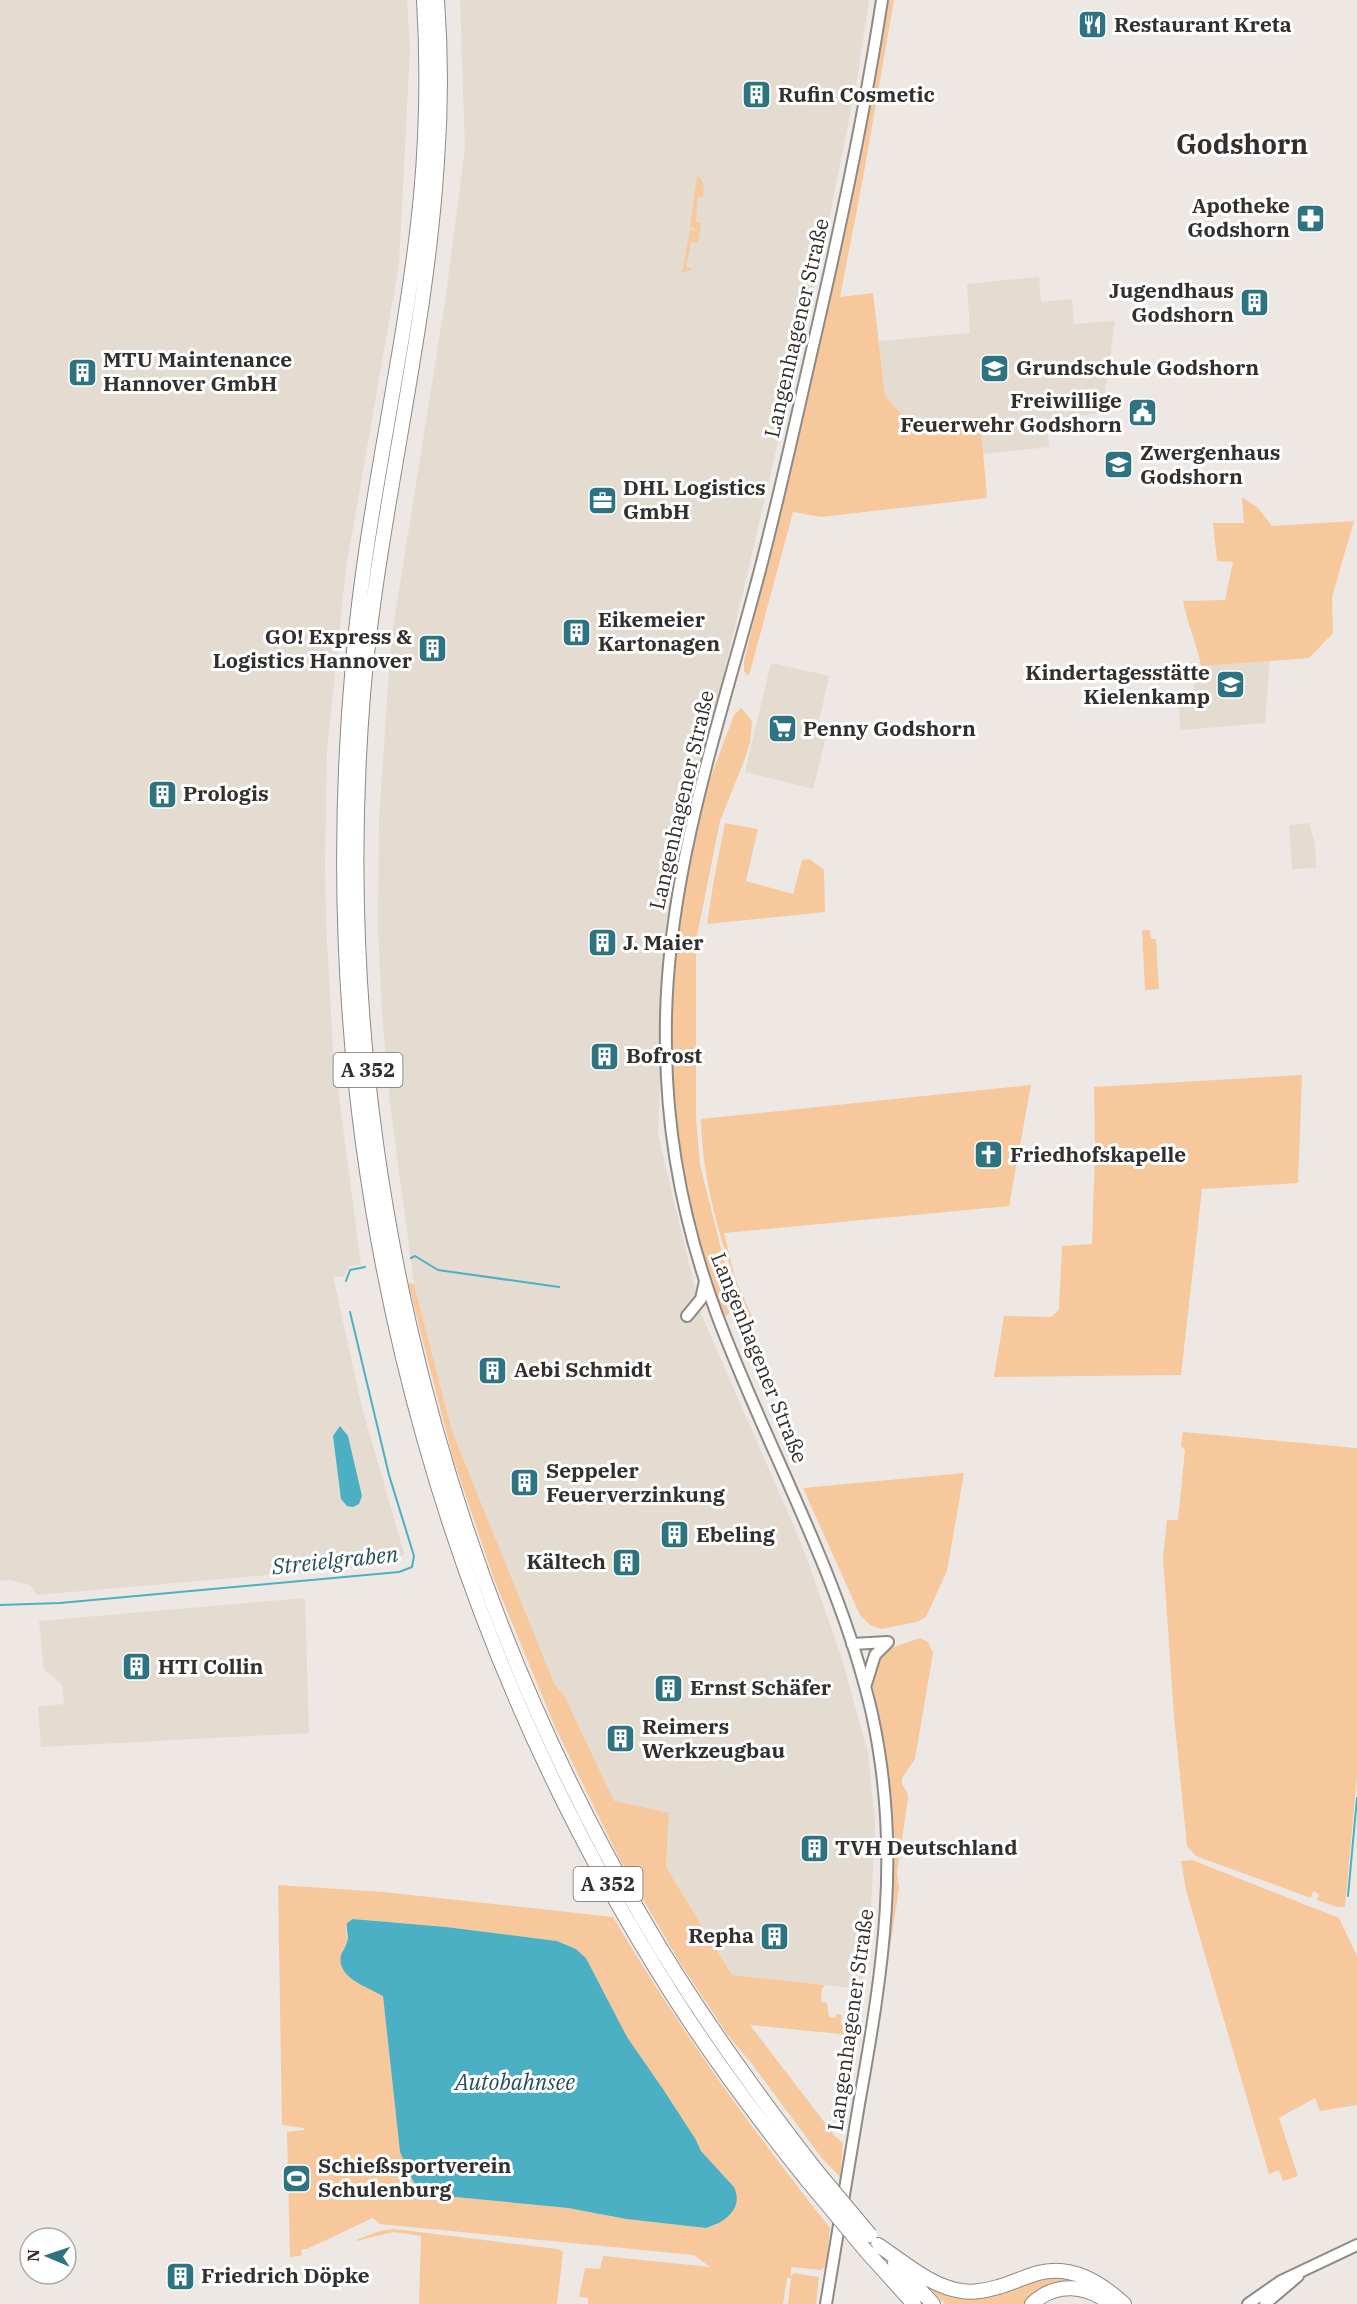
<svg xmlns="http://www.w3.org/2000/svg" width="1357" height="2304" font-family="'IBM Plex Serif',serif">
  <rect width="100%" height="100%" fill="#ede8e4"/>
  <path fill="#e4dbd1" d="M0,0h407l3,49 -11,215 -53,304 -19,181 -2,116 1,57 7,129 28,214 -12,1 -5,11 -11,-1 29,132 42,145 -8,11 -359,31 -7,-10 -21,-5 -9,1z
    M460,0h409l-11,74 -35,175 -157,673 -8,213 43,179 101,231 39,111 27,97 7,70 -4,87 -9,79 -130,-14 -66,-108 3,-54 -55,-11 -49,-105 -11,-14 -102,-252 -38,-147 -24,-180 -8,-91 -4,-86 1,-107 12,-179 54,-339 20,-153z
    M1039,277l2,25 31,-3 2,25 41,-3 -13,92 -55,6 2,28 -66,7 -3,-37 -71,7 -24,-29 -6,-54 91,-8 -3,-49z
    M1270,659l-5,64 -85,7 -1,-26 16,-1 -2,-36z
    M771,663l58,13 -10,45 10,3 -16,65 -68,-17z
    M1309,823l6,21 1,24 -24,1 -3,-44z
    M305,1598l4,135 -268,14 -3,-40 26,-3 -2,-19 -18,-16 -5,-48z"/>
  <path fill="#f7c89b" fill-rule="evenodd" d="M889,0h5l-31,178 -23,119 33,-4 12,102 24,29 71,-7 7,81 -166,19 -28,-5 -43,160 -2,4 -4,-5v-10l84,-350 33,-156z
    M697,176c8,5 7,13 6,21h-5l-2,25 5,1 -3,20 -7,-1 -5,25 5,1v2l-9,3 8,-43 5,1v-3l-5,-1z
    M1242,497l16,11 14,18 82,-5 -22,76 1,36 -24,25 -108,8c-4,-22 -14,-43 -18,-65l42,-1 8,-38 -16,-1 -4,-38h31z
    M741,708l11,13 -2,22 -6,18 -24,60 -24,120v178l4,46 30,119 -1,29 -2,3 -4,-2 -15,-35 -21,-71 -13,-73 -5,-90 8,-122 30,-136 27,-72z
    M725,823l33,6 -12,52 47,13 9,-34 8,-1 14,11 1,42 -118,12 7,-45z
    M1142,930h8l1,9h5l3,50 -14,1z
    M1302,1075l-4,108 -96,6 -21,186 -187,2 10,-61 47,1 8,-7 3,-64 30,-2 3,-94 -1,-63z
    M1031,1085l-22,121 -285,27 11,45 18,41 -6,2 2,-6c-25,-59 -47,-131 -48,-196z
    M408,1283l6,1 38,147 102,252 11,14 49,104 55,12 -3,54 66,108 93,10 -3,4 -1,13 6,1 2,14 6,1 1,-4 6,1 -1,9 10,2 -1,9 -100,-10 85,111 8,7 -3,34 -19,-20 -69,-93 -25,-30 -47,-71 -62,-107 -63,-129 -61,-148 -41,-121z
    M1183,1432l174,16v328l-12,131h-8l-20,-7 2,-6 -6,-3 -2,7 -115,-42 -9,-10 -13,-130 -11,-159 4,-37h11l7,-70 -4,-4z
    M964,1473l-17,98 -21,46 -9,5 -36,7 -11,-4 -10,-10 -57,-127z
    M920,1638l8,4 5,11 -18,106 -13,19v6l5,8 1,6 -11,75 2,15 -10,67 3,-103 -3,-59 -7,-61 -11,-54 9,-23 11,-7z
    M1192,1860l147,58 18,38v149l-37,6 -5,-13 -36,20 19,58 -15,5 -4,-11 -10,4 -83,-284 -5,-29z
    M278,1885l105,7 230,25c65,110 138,212 217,311l-4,38 -5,4 -30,-3v10l3,-4 25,4 -3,27h-28l3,-26h-4l-4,26h-195v-6l-9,-1 6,-29 15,1 3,-13 107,11 -16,-12 -314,-31 -7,-6 -66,31h-5l-1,7 -11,1 -3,-125 17,-2v-2l-22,-3zM354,1919l92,8 111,14 19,8 10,9 41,79 36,52 33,51 5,11 33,36 -17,38 -11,3 -80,-9 -58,-11 -134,-13 -10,-3 -11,-11 -13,-29 -17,-156 -35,-20 -7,-22 6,-11 -1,-16z
    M394,2229l163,20 6,3 -6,52h-138l2,-68 -27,-4 -38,9v-1l24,-9z
    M1067,2273l24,15 -65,16h-81l-21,-22 29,11 85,-17z"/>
  <path fill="#4bb0c3" d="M340,1426l8,10 14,60 -3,8 -6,3 -6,-1 -6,-7 -8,-63z
    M353,1919l93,8 111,14 19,8 10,9 41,79 36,52 33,51 5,11 33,36c10,21 -9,36 -28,41l-80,-9 -58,-11 -134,-13 -10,-3 -11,-11 -13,-29 -17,-156c-15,-9 -47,-18 -42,-41 1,-4 5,-8 6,-13 2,-6 -1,-12 0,-19z"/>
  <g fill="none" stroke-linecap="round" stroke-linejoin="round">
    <path stroke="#4bb0c3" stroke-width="2" d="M411,1258l4,-2 23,14 121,17
      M346,1281l4,-11 15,-3
      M0,1605l60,-2 339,-31 13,-5 2,-11 -25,-81 -39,-163
      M1348,1896l9,-98"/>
    <defs>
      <path id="secondary" d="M687,1316l14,-17 4,-18
        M852,1644l36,-2
        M866,1684l9,-29 13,-13
        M826,2304c11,-67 22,-133 33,-200 24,-134 43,-253 13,-390 -32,-140 -105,-265 -155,-399 -32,-86 -50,-175 -51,-267 -4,-163 53,-322 94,-478 19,-73 35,-146 52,-220 27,-116 52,-232 70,-350
        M1248,2304l33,-23 76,-36
        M1265,2304l33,-28"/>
      <path id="highway" d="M424,0c4,65 3,130 -3,196 -15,156 -55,310 -68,467 -42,466 67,934 319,1331 41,65 87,126 135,186
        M437,0c4,54 4,107 0,161 -11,179 -59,355 -74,534 -34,425 66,856 280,1224 52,90 112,173 176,255
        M878,2245c26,17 53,42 84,46 13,2 24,-1 36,-4 14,-4 26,-10 40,-14 33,-9 62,9 86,31
        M867,2252l47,52
        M895,2263l38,41
        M1032,2304c24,-23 55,-19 79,0"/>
    </defs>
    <use href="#secondary" stroke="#8e8a86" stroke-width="14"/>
    <use href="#highway" stroke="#8e8a86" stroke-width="16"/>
    <use href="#secondary" stroke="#fff" stroke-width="10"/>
    <use href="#highway" stroke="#fff" stroke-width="14"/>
    <defs>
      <path id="highway-bridge" d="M819,2174l51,61
        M807,2180l60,72"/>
    </defs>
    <use href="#highway-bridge" stroke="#8e8a86" stroke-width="16" stroke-linecap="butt"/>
    <use href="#highway-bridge" stroke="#fff" stroke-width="14"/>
  </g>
  <defs>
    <symbol id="restaurant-square" viewBox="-11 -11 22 22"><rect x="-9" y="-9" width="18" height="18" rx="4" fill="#2d7380" stroke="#fff"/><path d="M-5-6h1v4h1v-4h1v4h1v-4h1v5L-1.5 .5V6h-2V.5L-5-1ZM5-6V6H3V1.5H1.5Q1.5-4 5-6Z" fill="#fff"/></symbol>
    <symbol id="building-square" viewBox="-11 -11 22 22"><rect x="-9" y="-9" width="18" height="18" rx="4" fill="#2d7380" stroke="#fff"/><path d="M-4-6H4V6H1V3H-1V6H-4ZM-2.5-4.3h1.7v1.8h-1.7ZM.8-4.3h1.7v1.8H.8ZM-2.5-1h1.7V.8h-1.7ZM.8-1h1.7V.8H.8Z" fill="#fff"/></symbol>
    <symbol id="pharmacy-square" viewBox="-11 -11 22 22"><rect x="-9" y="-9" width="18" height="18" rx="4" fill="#2d7380" stroke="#fff"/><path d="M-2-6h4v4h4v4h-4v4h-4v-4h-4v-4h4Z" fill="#fff"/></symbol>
    <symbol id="school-square" viewBox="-11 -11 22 22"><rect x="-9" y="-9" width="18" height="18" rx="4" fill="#2d7380" stroke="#fff"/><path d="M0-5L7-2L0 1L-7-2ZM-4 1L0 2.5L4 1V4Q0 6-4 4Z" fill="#fff"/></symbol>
    <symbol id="civic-square" viewBox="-11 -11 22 22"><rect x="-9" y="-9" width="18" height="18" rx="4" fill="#2d7380" stroke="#fff"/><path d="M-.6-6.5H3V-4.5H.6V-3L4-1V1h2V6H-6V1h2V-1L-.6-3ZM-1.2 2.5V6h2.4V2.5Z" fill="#fff"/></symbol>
    <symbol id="office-square" viewBox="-11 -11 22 22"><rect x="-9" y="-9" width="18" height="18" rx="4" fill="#2d7380" stroke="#fff"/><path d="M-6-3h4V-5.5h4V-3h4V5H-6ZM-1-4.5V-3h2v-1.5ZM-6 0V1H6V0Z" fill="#fff"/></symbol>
    <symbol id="supermarket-square" viewBox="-11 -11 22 22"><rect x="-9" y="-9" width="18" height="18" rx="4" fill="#2d7380" stroke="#fff"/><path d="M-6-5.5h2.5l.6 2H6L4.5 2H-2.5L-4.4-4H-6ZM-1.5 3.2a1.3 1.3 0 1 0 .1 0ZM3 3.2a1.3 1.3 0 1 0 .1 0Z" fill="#fff"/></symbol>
    <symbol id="church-square" viewBox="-11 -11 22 22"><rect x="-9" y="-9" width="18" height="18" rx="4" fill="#2d7380" stroke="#fff"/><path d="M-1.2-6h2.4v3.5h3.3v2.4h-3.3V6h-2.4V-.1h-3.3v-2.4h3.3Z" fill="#fff"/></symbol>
    <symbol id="stadium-square" viewBox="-11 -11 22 22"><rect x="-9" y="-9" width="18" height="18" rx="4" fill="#2d7380" stroke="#fff"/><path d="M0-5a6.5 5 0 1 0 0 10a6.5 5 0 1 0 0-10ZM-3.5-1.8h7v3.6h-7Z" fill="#fff"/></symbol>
  </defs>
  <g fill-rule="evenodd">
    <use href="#restaurant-square" x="1076" y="8" width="33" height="33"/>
    <use href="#building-square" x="740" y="78" width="33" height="33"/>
    <use href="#pharmacy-square" x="1294" y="202" width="33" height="33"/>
    <use href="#building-square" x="1238" y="286" width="33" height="33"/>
    <use href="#school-square" x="978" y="352" width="33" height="33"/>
    <use href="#building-square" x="66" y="356" width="33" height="33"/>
    <use href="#civic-square" x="1126" y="396" width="33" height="33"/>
    <use href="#school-square" x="1102" y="448" width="33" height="33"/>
    <use href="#office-square" x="586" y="484" width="33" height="33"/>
    <use href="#building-square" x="560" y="616" width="33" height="33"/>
    <use href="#building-square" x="416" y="632" width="33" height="33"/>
    <use href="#school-square" x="1214" y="668" width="33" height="33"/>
    <use href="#supermarket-square" x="766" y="712" width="33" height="33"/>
    <use href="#building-square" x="146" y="778" width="33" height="33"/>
    <use href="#building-square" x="586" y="926" width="33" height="33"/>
    <use href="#building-square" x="588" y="1040" width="33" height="33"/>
    <use href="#church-square" x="972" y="1138" width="33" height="33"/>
    <use href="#building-square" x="476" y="1354" width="33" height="33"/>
    <use href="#building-square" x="508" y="1466" width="33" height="33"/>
    <use href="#building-square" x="658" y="1518" width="33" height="33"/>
    <use href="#building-square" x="610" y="1546" width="33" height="33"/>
    <use href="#building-square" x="120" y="1650" width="33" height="33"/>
    <use href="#building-square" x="652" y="1672" width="33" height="33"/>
    <use href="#building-square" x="604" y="1722" width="33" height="33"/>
    <use href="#building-square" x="798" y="1832" width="33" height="33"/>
    <use href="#building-square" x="758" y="1920" width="33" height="33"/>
    <use href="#stadium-square" x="280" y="2162" width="33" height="33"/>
    <use href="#building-square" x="164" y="2260" width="33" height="33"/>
  </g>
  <g text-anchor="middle" stroke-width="6" stroke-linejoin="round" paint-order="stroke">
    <g fill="#fff" stroke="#706e6d" stroke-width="1.5">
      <rect x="333.5" y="1053" width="69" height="34" rx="4.5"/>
      <rect x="573.5" y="1867" width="69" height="34" rx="4.5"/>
    </g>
    <g font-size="20" font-weight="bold" fill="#32302f">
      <text x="368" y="1077">A 352</text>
      <text x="608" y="1891">A 352</text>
    </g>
    <g font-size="21" font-weight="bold" fill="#32302f" stroke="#fff" text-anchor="start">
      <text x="1114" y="32">Restaurant Kreta</text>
      <text x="778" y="102">Rufin Cosmetic</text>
      <text x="1290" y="213" text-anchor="end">Apotheke<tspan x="1290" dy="24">Godshorn</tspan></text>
      <text x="1234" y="298" text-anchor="end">Jugendhaus<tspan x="1234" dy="24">Godshorn</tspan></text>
      <text x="103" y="367">MTU Maintenance<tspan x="103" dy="24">Hannover GmbH</tspan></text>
      <text x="1016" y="375">Grundschule Godshorn</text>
      <text x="1122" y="408" text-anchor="end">Freiwillige<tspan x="1122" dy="24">Feuerwehr Godshorn</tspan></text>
      <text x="1140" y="460">Zwergenhaus<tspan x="1140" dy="24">Godshorn</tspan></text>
      <text x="623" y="495">DHL Logistics<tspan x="623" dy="24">GmbH</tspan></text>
      <text x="598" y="627">Eikemeier<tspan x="598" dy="24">Kartonagen</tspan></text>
      <text x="412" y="644" text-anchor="end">GO! Express &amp;<tspan x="412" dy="24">Logistics Hannover</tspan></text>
      <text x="1210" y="680" text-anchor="end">Kindertagesstätte<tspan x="1210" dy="24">Kielenkamp</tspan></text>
      <text x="803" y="736">Penny Godshorn</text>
      <text x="183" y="801">Prologis</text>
      <text x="623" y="950">J. Maier</text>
      <text x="626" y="1063">Bofrost</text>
      <text x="1010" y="1162">Friedhofskapelle</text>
      <text x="514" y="1377">Aebi Schmidt</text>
      <text x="546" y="1478">Seppeler<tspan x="546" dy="24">Feuerverzinkung</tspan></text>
      <text x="696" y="1542">Ebeling</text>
      <text x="606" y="1569" text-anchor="end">Kältech</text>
      <text x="158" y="1674">HTI Collin</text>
      <text x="690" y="1695">Ernst Schäfer</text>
      <text x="642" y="1734">Reimers<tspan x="642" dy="24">Werkzeugbau</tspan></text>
      <text x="835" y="1855">TVH Deutschland</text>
      <text x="754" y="1943" text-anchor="end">Repha</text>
      <text x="318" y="2173">Schießsportverein<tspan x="318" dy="24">Schulenburg</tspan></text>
      <text x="201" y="2283">Friedrich Döpke</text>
    </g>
    <g font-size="21" fill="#32302f" stroke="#fff">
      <text transform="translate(797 328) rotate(-77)" y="7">Langenhagener Straße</text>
      <text transform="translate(682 800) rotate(-77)" y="7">Langenhagener Straße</text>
      <text transform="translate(759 1358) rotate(68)" y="7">Langenhagener Straße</text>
      <text transform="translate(851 2020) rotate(-82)" y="7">Langenhagener Straße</text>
    </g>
    <g font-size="22" font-style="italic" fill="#234f58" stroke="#fff">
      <text transform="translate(335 1560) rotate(-6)" y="8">Streielgraben</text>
      <text x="515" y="2090">Autobahnsee</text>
    </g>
    <g font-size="27" font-weight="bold" fill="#32302f" stroke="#fff">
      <text x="1242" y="154">Godshorn</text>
    </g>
  </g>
  <g transform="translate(48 2256) rotate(272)"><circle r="28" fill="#ffffff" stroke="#adacac" stroke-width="1.5"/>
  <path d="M0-4.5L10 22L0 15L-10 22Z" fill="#2d7380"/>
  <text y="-9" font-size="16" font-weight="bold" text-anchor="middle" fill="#32302f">N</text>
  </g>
</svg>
